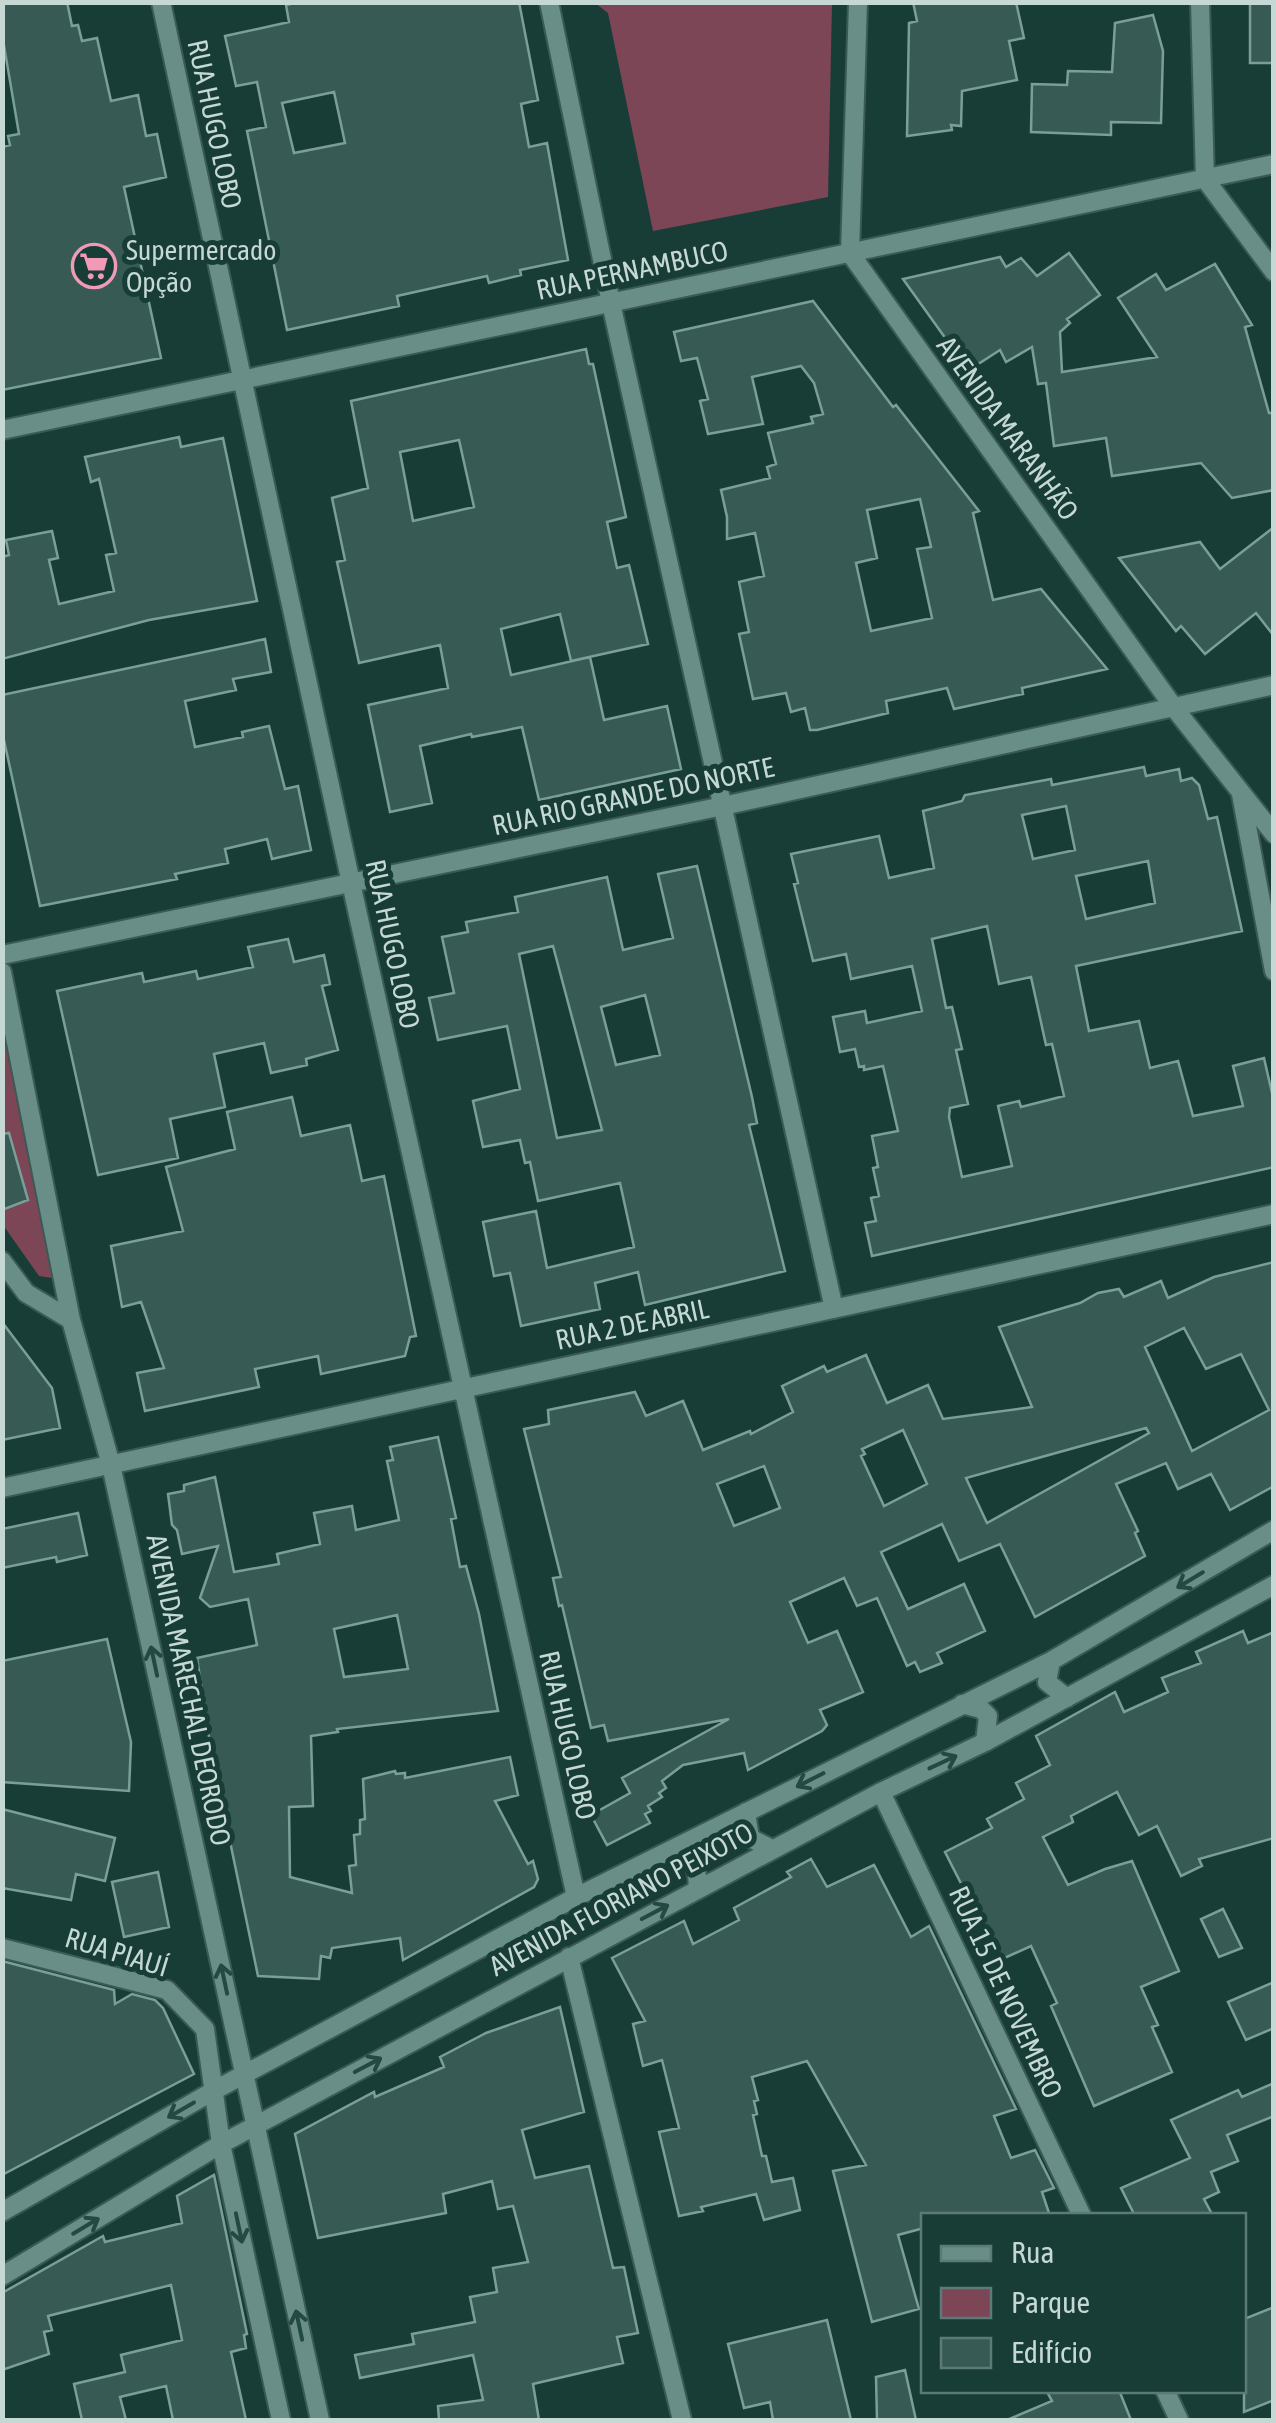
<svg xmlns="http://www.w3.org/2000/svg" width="1276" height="2423" font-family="'Asap Condensed',sans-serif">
  <rect width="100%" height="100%" fill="#183d37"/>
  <path fill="#7c4657" d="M595,3h237l-4,194 -175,34 -45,-218z
    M2,1019l57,260 -20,-3 -36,-51z"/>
  <path fill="#375b54" stroke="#799f98" stroke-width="2.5" fill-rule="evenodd" d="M2,2h65l5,24 6,-1 4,16 15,-3 14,63 27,-6 8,41 11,-2 9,43 -42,10 37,171 -159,32v-243l8,-2 -2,-9 11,-2 -17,-100z
    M299,2h220l19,98 -17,4 8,43 18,-4 21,117 -48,10 1,5 -32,8 -2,-7 -90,20 2,10 -112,24 -40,-199 19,-4 -9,-45 -21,4 -11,-50 64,-14 -3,-17zM334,92l11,51 -51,10 -12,-50z
    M913,2h103l8,36 -15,3 8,39 -55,11 -1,35 -10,-1 1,5 -45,6 2,-113 8,-2z
    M1250,2h24v61h-24z
    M1153,15l10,36 -2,72 -50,-1v13l-80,-3 1,-48 35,1 1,-14 44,1 3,-49z
    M1069,253l31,42 -33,24 3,4 -10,9 2,40 95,-15 -39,-59 38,-24 10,16 49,-26 37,61 -7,2 24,86h5v77l-42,8 -31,-35 -89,13 -6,-38 -52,8 -8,-63 -8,1 -6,-37 -26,15 -6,-12 -28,18 -18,-24 -3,2 -48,-67 97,-22 6,10 15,-9 16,18z
    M813,301l80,106 3,-2 83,106 -6,2 20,87 48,-11 66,80 -85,19 1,6 -69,15 -7,-21 -61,13 2,12 -71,17h-7l-5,-22 -14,4 -5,-19 -33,6 -14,-65 10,-2 -10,-50 25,-6 -9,-43 -28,6v-22l-6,-27 49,-12 -3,-11 9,-3 -8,-31 45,-10 -2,-6 12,-3 -9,-31 -13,-17 -49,11 11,47 -55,10 -8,-33 8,-2 -11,-41 -16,3 -7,-29zM920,499l11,48 -14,2 15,69 -61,13 -15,-68 21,-5 -10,-48z
    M586,349l3,15h4l33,153 -19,5 10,46 12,-3 19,79 -77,17 -11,-47 -59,15 10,46 79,-18 14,63 63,-14 14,63 -142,31 -17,-73 -50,10 -1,-3 -51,12 12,57 -42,9 -22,-107 80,-17 -8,-43 -81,18 -22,-101 8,-2 -13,-62 36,-10 -17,-87zM459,440l15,67 -61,14 -13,-69z
    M179,437l2,10 42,-9 34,163 -108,19 -147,39v-102l7,-2 -3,-15 46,-9 6,27 -9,2 10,44 55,-13 -8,-36 10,-2 -7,-31 -10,-43 -8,3 -6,-25z
    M1274,527v109l-18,-23 -51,41 -24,-28 -5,5 -57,-73 81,-16 20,27z
    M265,639l6,33 -38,7 3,11 -51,11 10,46 48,-10 -1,-5 27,-6 16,63 13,-3 13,64 -39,9 -5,-20 -42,10 3,14 -53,11 2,5 -137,27 -38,-175v-36z
    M1144,767l2,9 33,-7 2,12 11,-3 7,7 9,34 9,-2 25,114 -166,35 13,65 50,-10 11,47 28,-7 15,55 50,-10 -10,-40 31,-8 10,44v65l-402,89 -7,-33 11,-2 -5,-23 8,-2 -6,-28 5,-1 -6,-31 26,-5 -15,-65 -19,4v-4l-5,1 -4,-18 -15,3 -7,-35 32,-6 2,12 55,-12 -10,-45 -61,13 -5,-25 -33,7 -19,-77 4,-1 -7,-29 88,-18 10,42 45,-10 -11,-57 39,-10 3,-6 86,-16 1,6zM1066,806l9,44 -42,9 -11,-44zM1148,861l7,42 -69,16 -10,-43zM987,926l12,58 32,-7 15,68 6,-1 12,52 -43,11 -2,-6 -21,5 14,60 -50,11 -13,-60 1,-9 18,-4 -12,-54 6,-1 -10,-42 -6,1 -14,-69z
    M697,866l55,231 5,26 -8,2 36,146 -140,34 -7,-33 -43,11 5,26 -79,17 -11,-53 -16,3 -11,-54 53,-11 11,57 87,-21 -14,-64 -82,18 -8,-39 -5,1 -5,-23 -37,7 -10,-46 47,-12 -13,-63 -69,14 -9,-42 25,-5 -12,-56 26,-5 -2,-10 52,-10 -3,-15 92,-20 16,73 50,-12 -15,-64zM553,946l49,184 -45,8 -38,-184zM645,995l15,60 -44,10 -15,-58z
    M288,939l6,23 30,-7 6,29 -8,2 16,64 -32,9 1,6 -36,8 -7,-30 -50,11 11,53 -55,12 8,39 -80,17 -41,-184 85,-18 2,9 52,-11 2,8 55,-12 -5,-20z
    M292,1097l9,39 49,-11 12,56 22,-5 32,160 -6,1 -5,19 -84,18 -3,-18 -63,13 4,18 -114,24 -8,-38 27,-5 -23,-66 -19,5 -11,-61 72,-15 -17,-64 69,-18 -8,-37z
    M9,1133l19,67 -26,10v-76z
    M1274,1262v224l-44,24 -19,-36 -33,15 -12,-26 -50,21 22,47 -3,2 10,23 -110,61 -35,-73 -41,17 -17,-37 -61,28 27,57 56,-25 21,47 -48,22 5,10 -22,9 -5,-10 -8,4 -30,-68 -20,8 -13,-28 -54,24 18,41 29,-12 26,61 -43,18 7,15 -5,6 -74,39 -4,-17 -61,12 -21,16 4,7 -7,5 3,4 -14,9 3,5 -6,3 5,9 -43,22 -16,-30 39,-22 -8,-15 107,-59 -121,22 -4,-16 -13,3 -29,-123 -3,1 -6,-28 8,-1 -37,-148 25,-5 -1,-14 87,-18 11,24 37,-15 20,49 47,-19 1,3 42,-22 -11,-26 42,-20 3,6 39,-17 21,48 41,-18 15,34 89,-12 -33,-80 81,-24 18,-10 21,-4 5,8 37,-16 7,17 46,-21zM1184,1328l22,41 35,-15 28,56 -77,41 -47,-104zM1146,1428l3,5 -162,90 -21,-45zM903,1430l24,54 -43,22 -23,-50 4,-2 -3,-5zM764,1466l16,42 -46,18 -17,-42z
    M2,1322l50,66 8,40 -58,12z
    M438,1437l18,81 -5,1 9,48 6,-1 13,48 19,97 -161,18 1,3 -27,4 2,70 -24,1 1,70 62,16 -3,-27 7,-1 -2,-30 6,-1v-14l5,-1 -2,-40 32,-8 1,3 9,-1v5l105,-21 8,38 -23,6 33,63 5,-3 5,18 -4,8 -131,73 -3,-22 -68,10 -2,10 -9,-2 -2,23 -61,-3 -47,-226 -14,-92 60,-13 -9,-46 -38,8 -10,-9 18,-52 -36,8 -5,-24 -5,-5 -4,-31 16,-3v-6l31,-8 19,95 45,-8 -2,-10 43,-10 -6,-31 38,-7 4,24 43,-10 -12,-59 6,-1 -3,-13zM397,1615l11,54 -64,8 -10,-48z
    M78,1513l9,42 -30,7 -1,-5 -54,11v-39z
    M1243,1631l5,12 26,-11v206l-75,21 3,7 -21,10 -24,-50 -18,9 -22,-43 -46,24 2,6 -30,15 25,48 37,-16 27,-8 47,110 -38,16 17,38 -6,2 20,45 -78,34 -43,-100 6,-3 -26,-57 -31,14 -55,-108 47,-24 -5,-9 37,-20 -8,-16 34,-18 -14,-29 79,-44 9,20 44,-20 -6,-14 39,-15 -5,-11z
    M107,1639l24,103 -2,49 -127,-9v-121z
    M2,1809l113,29 -10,43 -29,-7 -5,26 -69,-12z
    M811,1859l16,28 47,-22 37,72 18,-11 87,183 -22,7 17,42 24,-8 19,38 -12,4 8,24h-126v12l-26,7 21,74 -47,13 -39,-151 33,-6 -59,-104 -55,16 6,23 -4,1 3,13 -4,1 9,41h4l6,26 21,-4 7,32 -36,10 -8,-26 -55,13 2,4 -24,5 -20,-84 20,-4 -17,-68 -19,6 -10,-42 12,-3 -33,-63 72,-37 9,23 46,-24 -5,-12 57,-31 -4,-5z
    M158,1872l11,55 -45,10 -12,-55z
    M1223,1909l19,39 -23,9 -18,-38z
    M2,1961l112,29 1,14 17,-10 23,6 8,8 31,66 -192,101z
    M1274,1982v46l-28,12 -18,-38z
    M560,2007l24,105 -62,18 13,48 54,-12 24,102 11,-1 14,66 -21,4 6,26 -90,21 6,36h-100l-1,-14 45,-6 -10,-45 -113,23 -5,-23 59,-11 -2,-10 63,-12 -5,-25 27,-5 -4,-24 35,-6 -15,-56 -15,3 -6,-28 -49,13 3,19 -128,25 -23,-104 79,-42 1,5 69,-30 -4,-10 46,-24z
    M1274,2083v33l-47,19 11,26 -27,11 8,20 -15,7 9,17h-78l-14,-28 69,-30 -19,-38 67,-30 4,7z
    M214,2175l33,159 -3,1 2,13 -15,4 15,68h-73l-7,-34 -46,11 6,23h-44l-8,-36 51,-12 -4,-17 61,-15 -11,-55 -123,31 4,14 -8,2 5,22 -47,16v-77l101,-57 2,6 77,-19 -5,-27z
    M1274,2307v93l-30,12v-93z
    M827,2320l24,100h-78l-3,-18 -26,6 -16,-64z
    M905,2370l11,50h-39l-1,-43z
    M1046,2390h73l12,30h-124l45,-19z"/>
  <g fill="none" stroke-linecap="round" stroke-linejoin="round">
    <defs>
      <path id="minor" d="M161,2l190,881 225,1014
        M549,2l62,301 223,1006
        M858,2l-8,251 325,456 99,125
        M1200,2l5,177 69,93
        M2,430l1272,-266
        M1241,794l33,177
        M2,955l721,-149 551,-121
        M2,972l69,348 40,145 209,955
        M2,1261l24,32 45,27
        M2,1488l1272,-274
        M1051,1661l-4,21 20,16
        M962,1704l19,5 7,7 -3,26
        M881,1792l201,424
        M746,1812l4,26 22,11
        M671,1850c20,7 29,17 26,40
        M2,1948l165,42 38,39 16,115 60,276
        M569,1957l113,463
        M2,2212l213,-122 361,-193 475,-236 223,-131
        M2,2276l219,-132 660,-352 104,-50 289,-157
        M1165,2390l14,30"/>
    </defs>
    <use href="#minor" stroke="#3b5955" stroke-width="22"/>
    <use href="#minor" stroke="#688e87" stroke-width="18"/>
  </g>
  <defs><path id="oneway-shaft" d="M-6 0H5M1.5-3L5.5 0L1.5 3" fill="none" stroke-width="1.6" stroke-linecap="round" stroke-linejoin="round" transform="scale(2.5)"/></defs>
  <g stroke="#244943">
    <use href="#oneway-shaft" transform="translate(1190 1580) rotate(149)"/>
    <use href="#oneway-shaft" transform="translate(154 1661) rotate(-102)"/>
    <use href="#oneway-shaft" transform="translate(943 1762) rotate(-25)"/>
    <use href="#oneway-shaft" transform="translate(810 1780) rotate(153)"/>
    <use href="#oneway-shaft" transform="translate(655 1912) rotate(-28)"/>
    <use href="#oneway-shaft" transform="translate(224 1979) rotate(-102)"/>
    <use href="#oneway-shaft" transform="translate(368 2065) rotate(-28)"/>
    <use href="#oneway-shaft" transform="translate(181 2110) rotate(150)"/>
    <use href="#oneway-shaft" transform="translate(86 2226) rotate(-31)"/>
    <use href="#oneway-shaft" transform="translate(239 2228) rotate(78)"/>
    <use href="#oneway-shaft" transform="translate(299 2325) rotate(-102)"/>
  </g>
  <defs>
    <symbol id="supermarket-ring" viewBox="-11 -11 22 22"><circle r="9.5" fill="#183d37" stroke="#f09ab5" stroke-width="1.5"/><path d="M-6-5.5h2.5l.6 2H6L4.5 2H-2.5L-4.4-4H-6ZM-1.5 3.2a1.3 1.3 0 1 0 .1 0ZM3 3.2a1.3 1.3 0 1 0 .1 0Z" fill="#f09ab5"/></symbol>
  </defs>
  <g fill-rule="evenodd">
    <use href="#supermarket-ring" x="69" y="241" width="50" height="50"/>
  </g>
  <g text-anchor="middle" stroke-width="10" stroke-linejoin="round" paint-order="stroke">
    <g font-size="28" fill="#c5d8d4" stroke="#183d37">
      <text transform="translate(215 124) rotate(78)" y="10">RUA HUGO LOBO</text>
      <text transform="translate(632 270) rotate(-12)" y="10">RUA PERNAMBUCO</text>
      <text transform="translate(1008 428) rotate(54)" y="10">AVENIDA MARANHÃO</text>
      <text transform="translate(633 796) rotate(-12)" y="10">RUA RIO GRANDE DO NORTE</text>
      <text transform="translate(393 944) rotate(78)" y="10">RUA HUGO LOBO</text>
      <text transform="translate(632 1324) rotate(-12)" y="10">RUA 2 DE ABRIL</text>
      <text transform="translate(189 1690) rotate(78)" y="10">AVENIDA MARECHAL DEORODO</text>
      <text transform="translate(568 1735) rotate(77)" y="10">RUA HUGO LOBO</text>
      <text transform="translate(621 1899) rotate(-28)" y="10">AVENIDA FLORIANO PEIXOTO</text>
      <text transform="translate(117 1952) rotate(17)" y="10">RUA PIAUÍ</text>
      <text transform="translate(1006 1992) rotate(65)" y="10">RUA 15 DE NOVEMBRO</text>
    </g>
    <g font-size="28" fill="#c5d8d4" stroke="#183d37" text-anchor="start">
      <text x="126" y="260">Supermercado<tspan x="126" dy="32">Opção</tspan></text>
    </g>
  </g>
  <rect width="1276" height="2423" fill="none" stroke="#c5d8d4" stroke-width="10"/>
  <rect x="921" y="2213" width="325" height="180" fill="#183d37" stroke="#5d7b76" stroke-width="2.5"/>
  <rect x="941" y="2246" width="50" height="15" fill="#688e87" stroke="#5d7b76" stroke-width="2.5"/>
  <text x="1011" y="2263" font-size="30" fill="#c5d8d4">Rua</text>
  <rect x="941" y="2288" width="50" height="30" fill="#7c4657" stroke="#5d7b76" stroke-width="2.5"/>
  <text x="1011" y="2313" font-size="30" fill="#c5d8d4">Parque</text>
  <rect x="941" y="2338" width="50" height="30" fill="#375b54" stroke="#5d7b76" stroke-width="2.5"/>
  <text x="1011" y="2363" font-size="30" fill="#c5d8d4">Edifício</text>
</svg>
